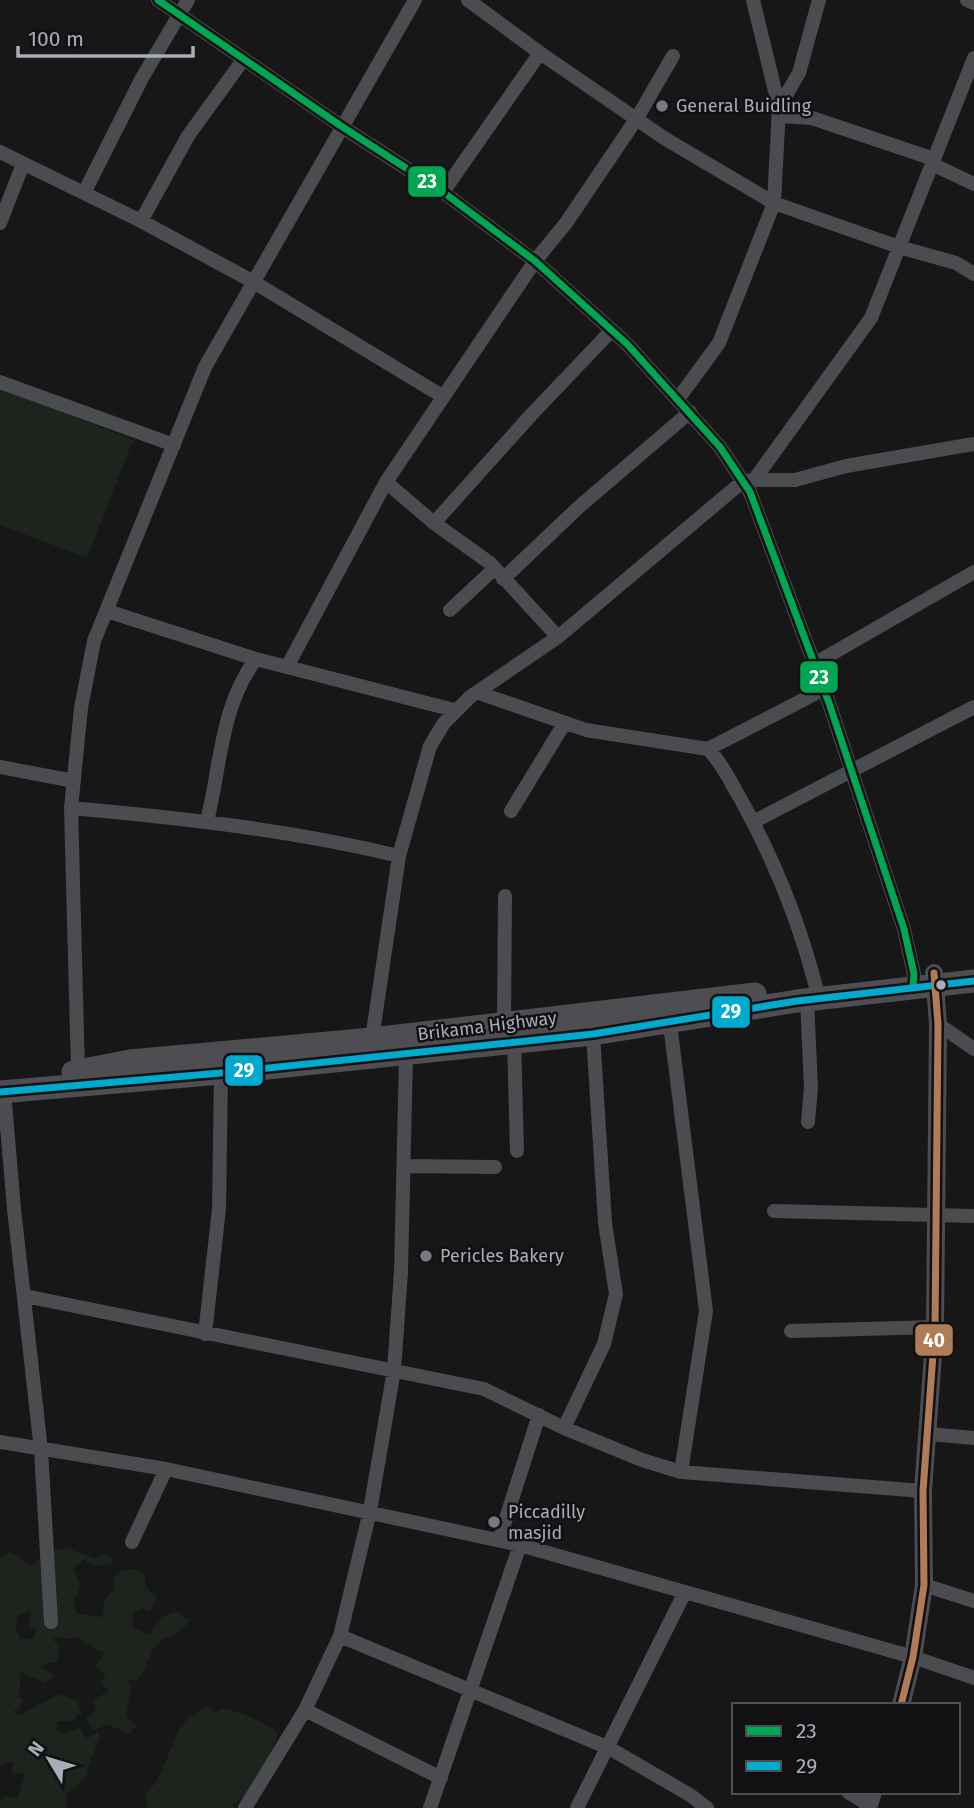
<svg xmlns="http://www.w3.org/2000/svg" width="974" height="1808" font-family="'Fira Sans',sans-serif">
  <rect width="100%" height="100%" fill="#171717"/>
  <path fill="#1d241e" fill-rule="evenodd" d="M0,388l133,52 -46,118 -87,-33z
    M67,1548l28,10 12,-4 5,4v5l-20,3 -8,-7 -11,9 7,17 -7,21 4,8 26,3 1,-17 10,-11 -1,-10 8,-8 15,-2 9,7v11l12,10 -7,15 -7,-4 -10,5v15l16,6 14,-18 14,-5 12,9c-7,16 -19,13 -30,23 -13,11 -9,26 -22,37h-11l5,6 -5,30 11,9 -7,9 -23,-10 -14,7 -7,-13 10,-8 -3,-10 16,-9 -8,-9 5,-7 -12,-7 10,-16 -8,-2 -18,-13 -14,2 -9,-2 -2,3 6,5 -1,13 -4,5h-9l-3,5 12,7 -9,8 -24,-11 -2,25 5,3 -6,9 -5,2 7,4 40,-21 17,6 4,12 -9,9h-14l-2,9 8,4 16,-6 7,11 10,-7 3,3c-5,15 -11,28 -14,42l-20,18v13h-66v-7l5,-5 13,2 7,-25h-13l2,-10 -8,-2 -6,6v-209l11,-6 19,14 19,-15zM31,1610l-2,18 7,3 -2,8h-13c-7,-8 -6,-14 -3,-24z
    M208,1707l7,5 8,-4c17,5 43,13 55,26l-4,11 1,12 -24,26 2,7 -20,15 1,3h-86l-2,-14c28,-27 21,-73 62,-87z"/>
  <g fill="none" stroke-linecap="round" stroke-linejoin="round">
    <path stroke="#4b4c50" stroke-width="14" d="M158,0l183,126 102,66 92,69 92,83 93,103 30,45 79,211 75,226 10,45 -1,12
      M468,0l72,53 124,85 110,65 125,44 57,16 18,11
      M967,0l7,3
      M779,107l20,-34 20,-73
      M779,116l33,2 116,39 6,8 40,19
      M0,152l141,69 111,60 190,115
      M443,192l97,-139
      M84,193l58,-115 46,-78
      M141,221l47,-85 55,-76
      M0,223l23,-59
      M0,382l174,63
      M678,399l41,-56 55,-140 5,-96 -26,-107
      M754,480h41l51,-14 128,-22
      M386,482l48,41 56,40 68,74
      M434,523l97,-108 81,-85
      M503,579l77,-73 110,-94
      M450,610l44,-41
      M107,611l149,48 198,51
      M814,664l160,-92
      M287,667l99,-185 149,-221 31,-38 71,-105 36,-62
      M479,693l107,37 122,19 116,-60
      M708,749c14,14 22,32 32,49 33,59 59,123 76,189
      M0,767l74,14
      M71,808c111,10 220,22 328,48
      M511,811l53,-87
      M207,821c14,-55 13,-114 49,-162
      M753,822l221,-115
      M807,1000l4,87 -3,35
      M504,1024l1,-128
      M670,1024l36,287 -25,161
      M938,1024l36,25
      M372,1039l27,-183 31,-110 14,-23 26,-26 88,-60 184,-155 12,-2 117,-162 103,-260
      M514,1040l3,111
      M78,1071l-7,-263 10,-100 13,-67 111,-274 210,-367
      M4,1091l10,118 27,241 10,172
      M405,1166l90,1
      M774,1211l200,5
      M25,1296l459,93 80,39 78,32 39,12 242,19
      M791,1331l144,-4
      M205,1334l14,-125 2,-136
      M564,1428l40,-84 12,-50 -11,-71 -12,-189
      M929,1434l45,4
      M0,1442l166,27 354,76 393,112 61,21
      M499,1540l40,-125
      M132,1542l34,-73
      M924,1585l50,16
      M340,1636l269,112 81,47 17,13
      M305,1710l136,68
      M848,1792l21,13
      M245,1808l60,-98 35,-74 30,-125 24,-141 7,-98 5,-218
      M430,1808l90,-263
      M577,1808l108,-216"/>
    <path stroke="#4b4c50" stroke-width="18" d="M901,1705l12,-48 11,-72 -1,-94 12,-164 3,-303 -4,-51
      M868,1808l5,-16"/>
    <path stroke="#4e4e52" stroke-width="23" d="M73,1072l57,-11 242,-22 383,-45
      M0,1092l221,-19 372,-39 204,-33 177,-20"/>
    <defs>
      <path id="bus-1" d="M158,0l183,126 102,66 92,69 92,83 93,103 30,45 79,211 75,226 10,45 -1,12"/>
      <path id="bus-2" d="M0,1092l221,-19 372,-39 204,-33 177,-20"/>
      <path id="bus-3" d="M901,1705l12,-48 11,-72 -1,-94 12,-164 3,-303 -4,-51"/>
    </defs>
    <use href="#bus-1" stroke="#111113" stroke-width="12"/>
    <use href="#bus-2" stroke="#111113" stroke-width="12"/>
    <use href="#bus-3" stroke="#111113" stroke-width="12"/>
    <use href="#bus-1" stroke="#00a651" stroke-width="7"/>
    <use href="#bus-2" stroke="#00a9ce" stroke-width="7"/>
    <use href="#bus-3" stroke="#b07c57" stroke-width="7"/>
  </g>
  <g fill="#757880" stroke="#111113" stroke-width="2.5">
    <circle cx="662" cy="106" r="7"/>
    <circle cx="426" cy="1256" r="7"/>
    <circle cx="494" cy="1522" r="7"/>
  </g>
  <circle fill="#a8adb8" stroke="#111113" stroke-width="2.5" cx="941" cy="985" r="6"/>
  <g text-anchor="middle" stroke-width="5" stroke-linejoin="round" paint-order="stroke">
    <g font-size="18" fill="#a8adb8" stroke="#111113" text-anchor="start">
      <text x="676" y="112">General Buidling</text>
      <text x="440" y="1262">Pericles Bakery</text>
      <text x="508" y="1518">Piccadilly<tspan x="508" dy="21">masjid</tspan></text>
    </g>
    <g font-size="18" fill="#a8adb8" stroke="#111113">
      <text transform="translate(487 1026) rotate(-7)" y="6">Brikama Highway</text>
    </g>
  </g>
  <g stroke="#111113" stroke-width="2.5">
    <rect x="407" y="165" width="40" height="33" rx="7" fill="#00a651"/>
    <rect x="799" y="660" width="40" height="34" rx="7" fill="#00a651"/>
    <rect x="711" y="995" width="40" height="34" rx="7" fill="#00a9ce"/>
    <rect x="224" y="1054" width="40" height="33" rx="7" fill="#00a9ce"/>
    <rect x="914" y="1323" width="40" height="34" rx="7" fill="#b07c57"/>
  </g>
  <g font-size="19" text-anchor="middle" font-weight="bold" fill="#fff">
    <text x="427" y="188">23</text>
    <text x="819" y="684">23</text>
    <text x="731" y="1018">29</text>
    <text x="244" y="1077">29</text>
    <text x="934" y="1347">40</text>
  </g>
  <rect x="732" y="1703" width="228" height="91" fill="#111113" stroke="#4d4f55" stroke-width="2"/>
  <rect x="746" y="1726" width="35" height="10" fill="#00a651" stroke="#4d4f55" stroke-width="2"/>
  <text x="796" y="1738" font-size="21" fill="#a8adb8">23</text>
  <rect x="746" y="1761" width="35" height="10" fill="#00a9ce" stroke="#4d4f55" stroke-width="2"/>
  <text x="796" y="1773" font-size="21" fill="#a8adb8">29</text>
  <g transform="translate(49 1759) rotate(308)" stroke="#111113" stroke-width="5" paint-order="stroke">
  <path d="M0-5L12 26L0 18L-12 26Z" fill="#a8adb8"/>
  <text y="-10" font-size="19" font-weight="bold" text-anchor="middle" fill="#a8adb8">N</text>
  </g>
  <path d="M18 46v10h175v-10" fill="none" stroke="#a8adb8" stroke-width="3.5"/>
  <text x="28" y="46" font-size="21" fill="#a8adb8" stroke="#111113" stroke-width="5" paint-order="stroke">100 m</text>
</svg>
